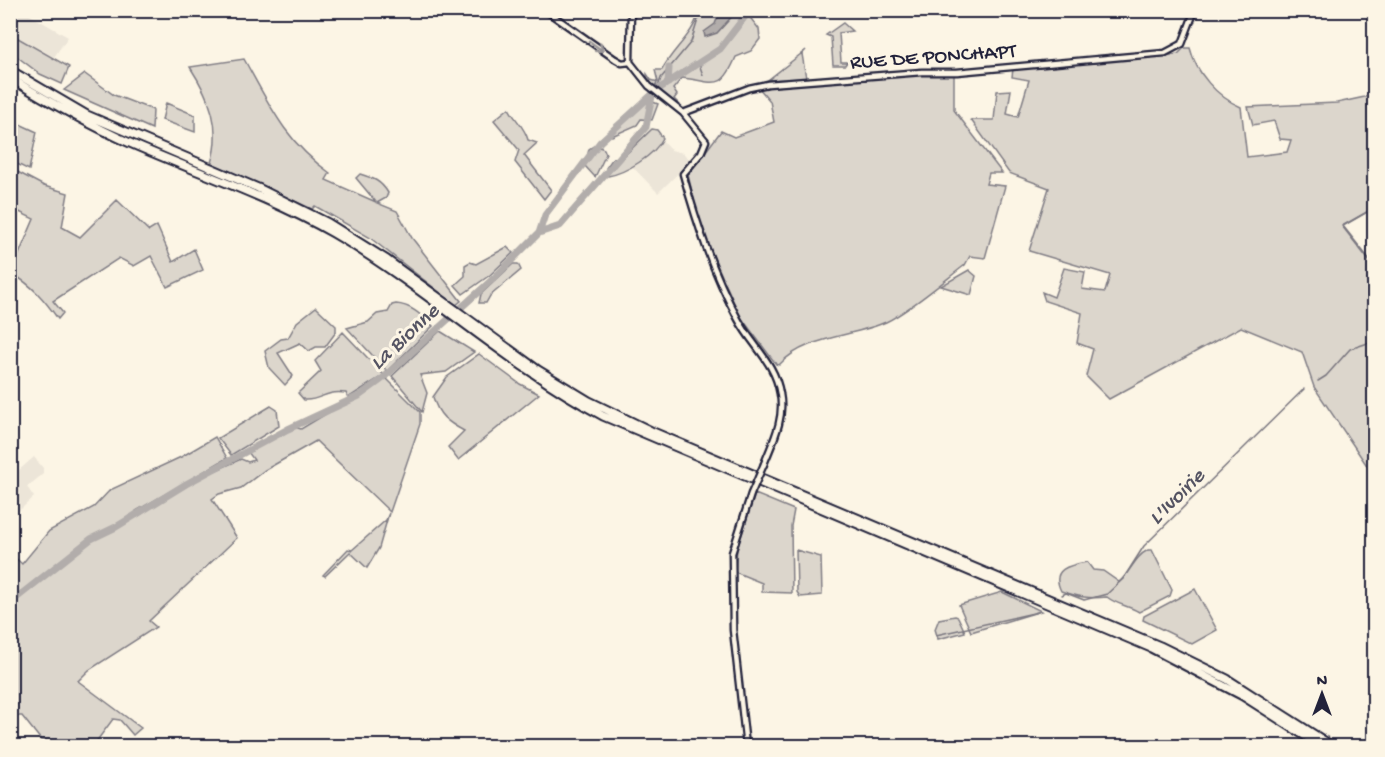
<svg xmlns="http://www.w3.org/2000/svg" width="1385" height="757" font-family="'Gochi Hand',sans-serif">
  <rect width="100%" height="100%" fill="#fcf5e5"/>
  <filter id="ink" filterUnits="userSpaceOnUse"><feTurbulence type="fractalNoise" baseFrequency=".0167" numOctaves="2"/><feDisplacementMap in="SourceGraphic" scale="12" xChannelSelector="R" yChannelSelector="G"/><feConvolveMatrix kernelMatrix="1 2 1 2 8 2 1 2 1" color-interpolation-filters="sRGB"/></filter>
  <g filter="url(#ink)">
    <path fill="#ece5d8" d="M11,10l19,1v4l38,22 -14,20 -43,-24z
      M650,127l21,23 12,3 8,8 -33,32 -36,-37z
      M34,457l9,11v6l-16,13 7,10 -23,21v-57l7,10z"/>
    <path fill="#dcd6cc" stroke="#7f7c84" stroke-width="1.5" d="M699,11h46l14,18 1,10 -9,12 -15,6c-15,36 -21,24 -54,21l-9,11 4,6 -3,4 6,6 -1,3 -23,-20 1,-6 -3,6 -7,-8v-6l4,6 7,2 -3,-12h7c11,-22 32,-35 37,-59z
      M843,23l9,8 -13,2 2,29h6l-2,3h-12l-2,-28 -5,-2z
      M11,34l58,33 -7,17 -22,-10 -29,-22z
      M1184,48h6c6,25 27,49 51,59l6,50 40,-5 4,-12 -11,-1 -6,-18 -21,4 -5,-18 89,-4 37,-8v113l-32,18 32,41v171l-2,9 2,29 -60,-89 -12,-35 -61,-25 -132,72 -23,-23 7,-27 -16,-6 5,-30 -37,-12 -3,-9 12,5 10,-29 21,4 -3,17 23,3 5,-17 -81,-24 20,-63 -40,-15 -38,-53h23l3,-29 14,-1 -4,24 11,3 11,-37 -17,-3 1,-8 151,-13 14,-2z
      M806,50l-4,4 4,24 -38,2z
      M244,59c26,47 42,83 86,114l-4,7 50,22 -20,-24 4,-4c13,4 21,7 28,19l-2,5 -9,5 20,8 15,27 49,63 -5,4 -87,-68 -54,-31 -3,3 -101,-46c11,-36 -1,-65 -21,-96z
      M954,71v39l48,63h-13l-3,11 19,2 -20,72 -15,-2 -5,9c-21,16 -57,47 -79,57 -34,15 -81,14 -107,43l-3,-1 -36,-48 -39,-87 -13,-54 33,-44 13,6 40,-15 -4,-21 -11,-13z
      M85,74l29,21 39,15 -1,19 -88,-39z
      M645,99l13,5 -6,16 -11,-1 -4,6 -25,11 -2,-6z
      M166,103l29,12v17l-33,-12z
      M509,108c5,11 16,19 19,32l9,3 -13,12 27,35 -7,9 -29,-37 4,-12 -25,-30z
      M11,120l26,12 -8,38 -18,-9z
      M652,129l5,1 6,8c-8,17 -37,35 -55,38l-2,-8 7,-10 10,-1z
      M595,145l9,4 2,5 -11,23 -10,-11 4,-17z
      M10,168l34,18 24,7 -6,34 18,10 37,-37 32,31 8,-5 16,36 21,-13 9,21 -36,17 -16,-31 -17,10 -15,-8 -66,43 10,12 -5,6c-14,-20 -26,-34 -47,-46l23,-54 -23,-11z
      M507,247l6,6 -23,22 -27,19 -8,-9 10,-9v-11l5,-3 6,2z
      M513,264h5l3,6 -31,26 -4,7h-7l2,-9z
      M969,270l7,6 -5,19 -30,-9z
      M396,304c16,1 26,12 37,22l-46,45 -40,-43 21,-6 9,-8 11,-2 4,-7z
      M316,307l20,19v6l-11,15h-9l-7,4 -9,-8 -22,10 15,23 -8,9 -16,-17 -4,-17 16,-12 7,-1 9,-16z
      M440,331l34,21 -28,20 -26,3 7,18 -5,19 -30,-36z
      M343,332l41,43 -36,23 -2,-5c-23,-3 -24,8 -42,7l-6,-7 23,-22 -6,-10z
      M479,354l41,30 19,10 -81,66 -10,-13 16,-16c-17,-9 -26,-16 -31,-34l14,-20z
      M386,378l34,34v12l-30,88 -74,-71 -51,29 -24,18 -22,6 -7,5 25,39 -88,83 7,6 -67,43 -11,11 63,47 -8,7 -13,-15 -7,-1 -20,27h-37l-3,-5 -12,-1 -19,-24h-11v-162l11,10 27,-33 45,-24 16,-17 71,-33 34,-20 12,21 -91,53 -2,4 3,2 49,-33 55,-25 7,3 6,-2 -6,-8 46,-25 7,2z
      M271,406l6,4 2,16 -48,29 -13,-17z
      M755,494l39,16 -3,16 1,67 -30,-1v-9l-27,-11 2,-23z
      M389,513l-10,35 -12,20 -17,-16 -25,24 -2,-1 25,-26 4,1 34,-30z
      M796,550l25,7 1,38 -22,2 -3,-5z
      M1148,550h4l20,40 -2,6 -31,16c-12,-7 -22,-7 -32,-15 -18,2 -29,0 -46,-6 -11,-22 8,-26 26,-29l6,8 10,1 16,11c12,-10 15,-25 29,-32z
      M1195,589l22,41 -25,14 -49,-24 1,-4z
      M1002,592l39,19 -70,21 -12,-27z
      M955,616l3,1 7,15 -27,7 -3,-10 4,-10z"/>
    <path fill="#b2adab" stroke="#78757e" stroke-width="1.5" d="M720,11h17l-20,22 -12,4 -1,-5 11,-8z"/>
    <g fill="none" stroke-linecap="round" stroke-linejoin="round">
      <path stroke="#78757e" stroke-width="1.5" d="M699,64l4,11
        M657,90l4,-12 30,-36 10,-32
        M1374,208l-31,18 31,39
        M1318,381l8,-5 24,-27 24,-8
        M1062,595l4,-2 18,7 23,-6 16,-15 21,-33 160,-157
        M936,635l102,-23"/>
      <path stroke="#b2adab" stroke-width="7" d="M668,83l1,-15
        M539,233l21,-7 86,-99 6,-31
        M10,603l81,-64 25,-12 70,-43 102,-55 71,-33 22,-16 114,-103 44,-44 6,-18 55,-73 57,-52 63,-41 30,-39"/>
      <defs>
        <path id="minor" d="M545,10l70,49 7,4 8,-1
          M630,62l19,24 34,27 66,-25 19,-4 154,-12h35l208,-19 17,-9 13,-34
          M630,62l1,-52
          M683,113l23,28 -5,12 -18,21c14,50 30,99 55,145 14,27 37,43 42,75 5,25 -7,47 -16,70
          M746,746l-13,-116 -1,-77 19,-59"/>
        <path id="highway" d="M10,70l77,45 171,73 70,35 59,37 151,110 51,31 62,30 509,215 67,33 105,67
          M10,78c39,24 78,46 120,65 68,30 138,53 203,90 94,55 173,131 270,183l548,232 92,48 78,50"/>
      </defs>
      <use href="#minor" stroke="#22223b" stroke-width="9"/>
      <use href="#highway" stroke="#22223b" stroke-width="11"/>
      <use href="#minor" stroke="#fcf5e5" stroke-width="4.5"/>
      <use href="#highway" stroke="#fcf5e5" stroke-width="7"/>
      <defs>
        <path id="minor-bridge" d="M751,494l13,-30"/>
      </defs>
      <use href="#minor-bridge" stroke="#22223b" stroke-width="9" stroke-linecap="butt"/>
      <use href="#minor-bridge" stroke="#fcf5e5" stroke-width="4.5"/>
    </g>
    <defs><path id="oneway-shaft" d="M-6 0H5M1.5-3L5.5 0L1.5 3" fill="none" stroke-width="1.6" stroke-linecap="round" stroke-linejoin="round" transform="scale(1.5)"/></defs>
    <use stroke="#9a9698" href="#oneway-shaft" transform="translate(596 46) rotate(36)"/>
  </g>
  <g text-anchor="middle" stroke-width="6" stroke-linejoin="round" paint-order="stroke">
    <g font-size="21" fill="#22223b" stroke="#fcf5e5">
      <text transform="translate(933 55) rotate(-4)" y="7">RUE DE PONCHAPT</text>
    </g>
    <g font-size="22" font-style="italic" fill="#545362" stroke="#fcf5e5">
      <text transform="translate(403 335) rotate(-43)" y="8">La Bionne</text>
      <text transform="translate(1175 495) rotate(-45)" y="8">L'Ivoirie</text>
    </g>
  </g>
  <rect width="1385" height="757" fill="none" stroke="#fcf5e5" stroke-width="36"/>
  <rect x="18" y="18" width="1349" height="721" fill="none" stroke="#22223b" stroke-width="2" filter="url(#ink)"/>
  <g transform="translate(1322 694)" stroke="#fcf5e5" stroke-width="4.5" paint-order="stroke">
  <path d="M0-4.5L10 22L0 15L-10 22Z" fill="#22223b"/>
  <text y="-9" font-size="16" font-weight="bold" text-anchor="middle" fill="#22223b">N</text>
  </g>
</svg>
